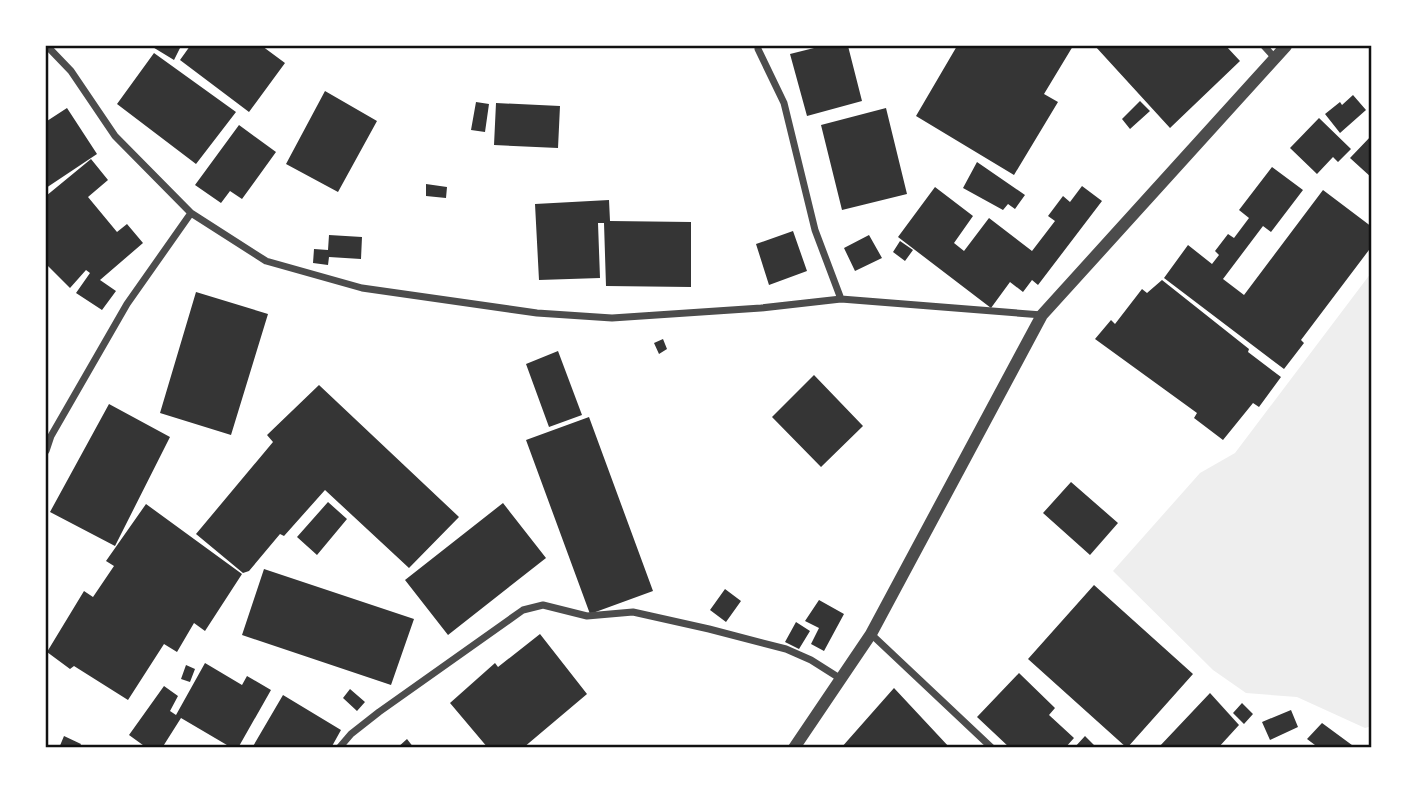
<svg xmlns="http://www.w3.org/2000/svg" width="1417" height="793" font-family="Helvetica,sans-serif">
  <rect width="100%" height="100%" fill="#fff"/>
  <path fill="#eee" d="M1371,273l1,453 -7,2 -68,-31 -51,-4 -33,-23 -100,-99 87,-98 35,-20z"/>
  <path fill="#353535" d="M151,46h30l-7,14z
    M190,46h72l23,17 -36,49 -69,-52z
    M822,46h26l14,55 -55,15 -17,-62z
    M957,46h116l-29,48 14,8 -44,73 -98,-59z
    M1095,46h131l14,15 -70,67z
    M154,53l82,59 -40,52 -79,-60z
    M325,91l52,30 -39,71 -52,-28z
    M1353,95l13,15 -26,23 -15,-19 15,-12 2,3z
    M1140,101l10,10 -20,18 -8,-10z
    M476,102l13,2 -4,28 -14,-2z
    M496,103l64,3 -2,42 -64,-3z
    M67,108l30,46 -51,34v-70l1,3z
    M886,108l21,86 -65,16 -21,-85z
    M1319,118l32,31 -13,13 -5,-5 -16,17 -27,-26z
    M239,125l37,27 -34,47 -12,-8 -9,12 -26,-18z
    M1372,135v43l-22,-20z
    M91,159l17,21 -20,17 29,35 10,-8 16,19 -43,37 16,11 -14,19 -26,-17 14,-20 -4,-3 -16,18 -24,-24v-68z
    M977,162l48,33 -10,14 -7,-5 -5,6 -40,-22z
    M1272,167l31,23 -32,42 -8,-6 -40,53 21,16 79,-105 49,37v19l-71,94 3,3 -20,26 -120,-91 24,-33 24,19 7,-9 -4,-4 13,-17 6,4 15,-20 -10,-8z
    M426,184l21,3 -1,11 -20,-2z
    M1082,186l20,15 -64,84 -6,-5 -9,12 -13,-10 -19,26 -93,-71 37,-50 38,29 -19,27 10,8 25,-33 43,33 23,-30 -7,-5 15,-20 7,6z
    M609,200l1,21 81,1v65l-85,-1 -2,-63h-6l2,55 -61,2 -4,-76z
    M793,231l14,40 -38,14 -13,-41z
    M329,235l33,2 -1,22 -32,-2 -1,8 -15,-2 1,-14 14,1z
    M869,235l13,23 -27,13 -11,-23z
    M900,241l13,9 -8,11 -12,-9z
    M1162,280l87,69 -1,3 33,25 -22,30 -6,-4 -30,37 -29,-22 3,-5 -102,-74 16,-19 4,4 27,-35 5,4z
    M196,292l72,22 -37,121 -71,-22z
    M663,339l4,10 -8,5 -5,-11z
    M558,351l24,64 -33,12 -23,-63z
    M814,375l49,51 -42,41 -49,-50z
    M319,385l140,132 -50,51 -84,-78 -41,46 -4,-2 -31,37 -6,2 -47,-39 77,-92 -6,-7z
    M109,404l61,33 -55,109 -65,-34z
    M589,417l64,174 -63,23 -64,-174z
    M1071,482l47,41 -28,32 -47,-42z
    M328,502l19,17 -30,36 -20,-18z
    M503,503l43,55 -98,77 -43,-55z
    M146,504l96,70 -37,57 -11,-8 -17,29 -13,-8 -36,56 -54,-34 -4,3 -23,-17 37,-61 9,6 21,-31 -8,-5z
    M264,569l150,50 -23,66 -149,-50z
    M1094,585l99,89 -66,74 -99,-89z
    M725,589l16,12 -15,21 -16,-12z
    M819,600l25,14 -20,37 -13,-7 8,-16 -14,-7z
    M796,622l14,9 -11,18 -14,-7z
    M540,634l47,60 -64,54h-35l-38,-45 45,-40 3,4z
    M205,663l37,22 5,-9 24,14 -33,58h-6l-51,-30 -19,30h-15l-18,-13 35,-49 14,10 -8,15 6,4z
    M186,665l9,4 -5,13 -9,-3z
    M1019,673l36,35 -6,7 25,23 -9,10h-55l-33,-31z
    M894,688l56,60h-109z
    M350,689l15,13 -8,9 -14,-13z
    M1210,693l29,32 -21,23h-60z
    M283,695l58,35 -10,18h-79z
    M1242,703l11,11 -9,10 -11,-11z
    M1291,710l7,17 -28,13 -8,-18z
    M1322,723l34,25h-37l-12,-9z
    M64,736l17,8 -2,4h-20z
    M1085,736l12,12h-23z
    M407,739l7,9h-17z"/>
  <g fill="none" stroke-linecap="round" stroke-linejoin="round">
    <path stroke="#4c4c4c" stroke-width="7" d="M47,46l24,25 44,65 76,77 75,48 96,27 175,25 75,5 149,-10 80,-9 201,16
      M758,46v3l26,54 31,127 26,69
      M1264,46l10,11
      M46,451l5,-15 76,-132 64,-91
      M871,634l121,114
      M339,748l12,-14 28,-22 144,-102 20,-5 44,11 46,-4 76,17 77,20 25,11 30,19"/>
    <path stroke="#4c4c4c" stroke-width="12" d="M794,748l77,-114 171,-319 244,-269"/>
  </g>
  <rect width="1417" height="793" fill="none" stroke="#ffffff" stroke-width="94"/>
  <rect x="47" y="47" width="1323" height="699" fill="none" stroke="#111" stroke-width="2.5"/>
</svg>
